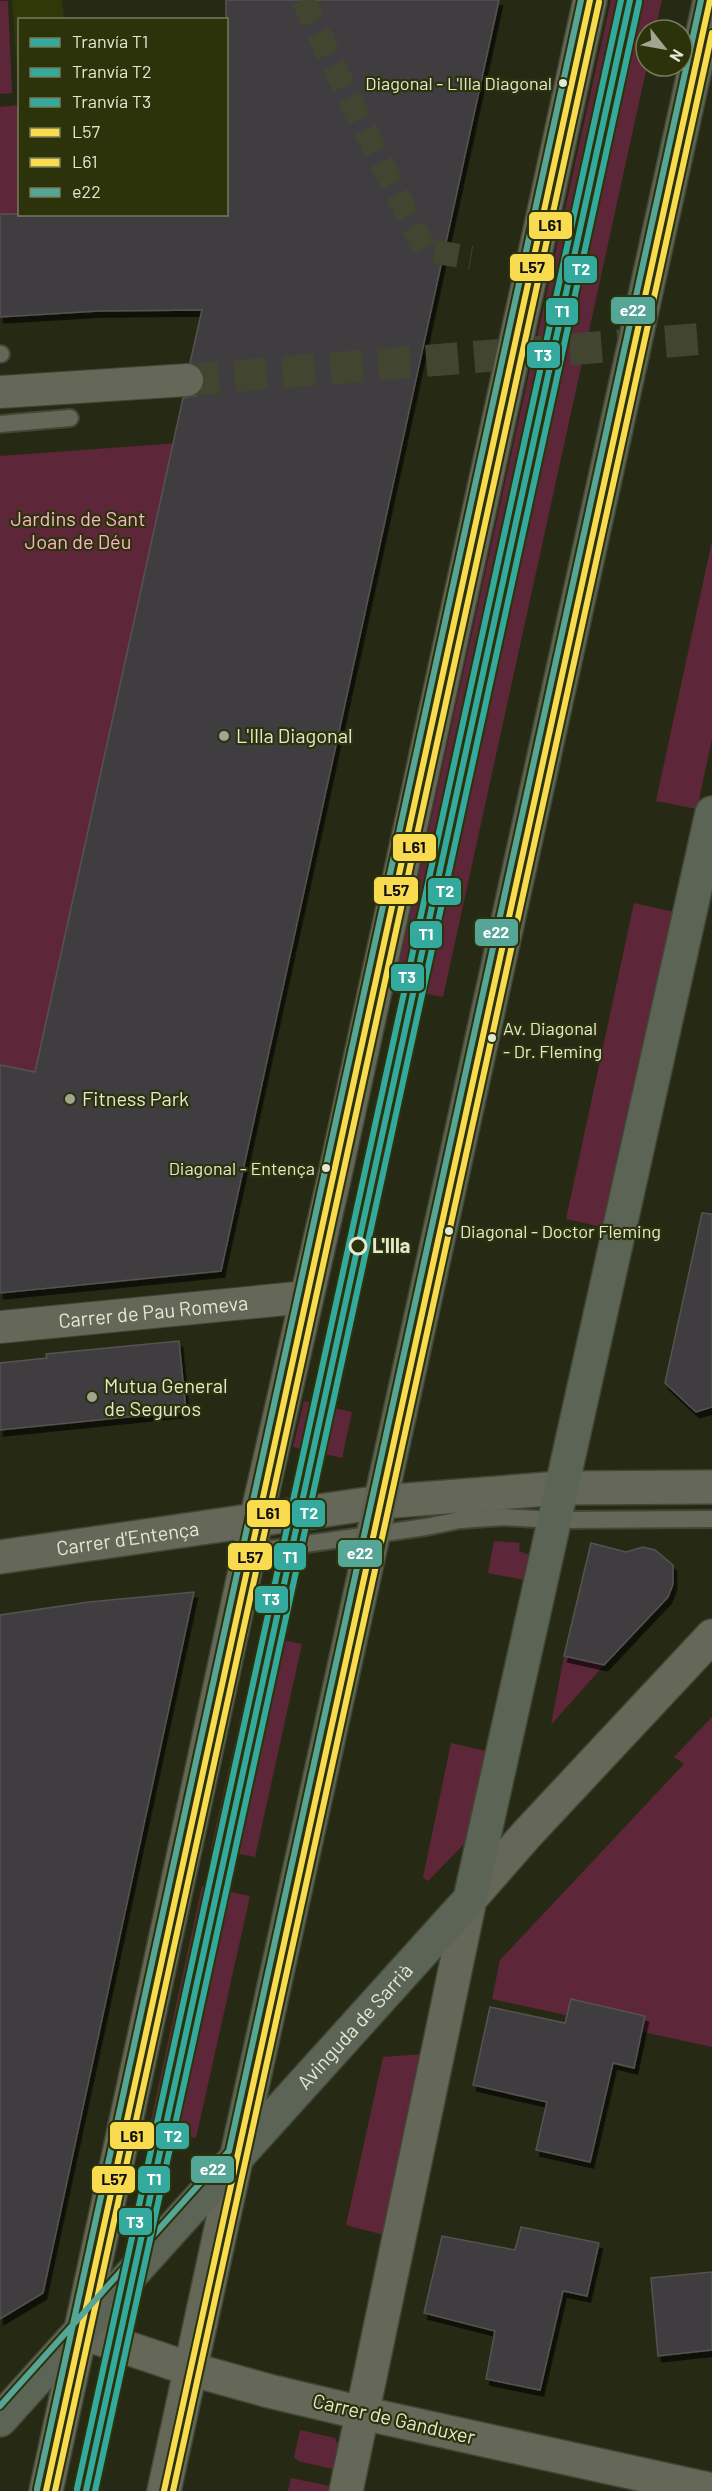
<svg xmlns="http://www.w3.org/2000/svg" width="712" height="2491" font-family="Barlow,sans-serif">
  <defs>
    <filter id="shadow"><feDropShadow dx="3.5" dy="6" stdDeviation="0" flood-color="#0009"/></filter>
  </defs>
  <rect width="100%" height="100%" fill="#262a14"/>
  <path fill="#303809" d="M12,0h50l2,19 -44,1 -1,76z"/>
  <path fill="#5e2739" d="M611,0h51l-7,30h-9l1,36 -204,931 -49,-9z
    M0,1h8l4,92 -12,1z
    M19,105l1,109 67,1 12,96 -99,6v-210z
    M179,443l-143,632 -36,-9v-610z
    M712,541v198l-15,70 -41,-8z
    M634,903l40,9 -68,316 -40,-9z
    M304,1401l48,11 -10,46 -49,-11z
    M494,1541l26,2 -1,8 16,6 -5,24 -42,-8z
    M259,1635l43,9 -47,213 -44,-9z
    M564,1656l40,9 -53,60z
    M712,1717v330l-220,-48 8,-39 184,-196 -10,-7z
    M451,1743l40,9 -18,83 -45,46 -5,-3z
    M202,1886l48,10 -54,242 -47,-9z
    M424,2054l-40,181 -38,-10 37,-168z
    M300,2430l35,8 3,6 -5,25 -35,-8 -4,-4z
    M291,2478l38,8 -1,5h-40z"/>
  <path fill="#403c41" stroke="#545350" stroke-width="1.5" filter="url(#shadow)" d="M226,0h273l-278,1271 -221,22v-228l35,7 148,-674 14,-3 6,-8 2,-8 -3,-9 -12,-7 12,-53 -103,1 -99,6v-103h226z
    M702,1213l10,1v193l-16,5 -31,-29z
    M179,1341l7,70 -186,19v-67l47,-5 -1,-4z
    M591,1543l35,9 17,-5 12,3 18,15v19l-5,13 -64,68 -40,-9z
    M194,1592l-151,701 -43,26v-704l89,-13z
    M571,1999l74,17 -11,52 -21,-5 -23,99 -54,-12 11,-48 -74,-17 17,-78 75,16z
    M521,2227l78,16 -12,53 -24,-5 -23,99 -54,-11 9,-48 -71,-18 18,-77 73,14z
    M712,2272v78l-54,6 -7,-78z"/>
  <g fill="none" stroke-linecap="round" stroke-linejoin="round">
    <path stroke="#424630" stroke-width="24" stroke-dasharray="24 12" stroke-linecap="butt" d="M303,0l47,100 75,150 46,8"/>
    <path stroke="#424630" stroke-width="32" stroke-dasharray="32 16" stroke-linecap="butt" d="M187,380l525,-42"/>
    <defs>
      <path id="service" d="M0,354h1
        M0,424l70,-6
        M249,1552l177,-25 34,-7 44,-3 50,3 158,-1"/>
      <g id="minor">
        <path d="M0,392l187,-12"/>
        <path id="s1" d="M0,1327l307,-30"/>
      </g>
      <path id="tertiary" d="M362,2413l350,77"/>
      <g id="secondary">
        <path id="s2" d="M0,1557l381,-55 180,-14 151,-1"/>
        <path d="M80,2332l110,37 79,22 93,22"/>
        <path d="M46,2491l210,-971 80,-350 254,-1170"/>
        <path d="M164,2491l73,-336"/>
        <path d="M346,2491l124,-592 57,-65 185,-198"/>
      </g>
      <g id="primary">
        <path d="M237,2155l473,-2155"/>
        <path id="s3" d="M0,2420l470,-521 242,-1086"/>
      </g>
    </defs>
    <use href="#service" stroke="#424634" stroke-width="20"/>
    <use href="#minor" stroke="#424634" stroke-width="34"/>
    <use href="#tertiary" stroke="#424634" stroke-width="36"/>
    <use href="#secondary" stroke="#424634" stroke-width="36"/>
    <use href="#primary" stroke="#424634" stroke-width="36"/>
    <use href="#service" stroke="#656858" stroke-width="16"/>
    <use href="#minor" stroke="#656858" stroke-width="32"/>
    <use href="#tertiary" stroke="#656858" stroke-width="33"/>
    <use href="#secondary" stroke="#656858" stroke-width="33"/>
    <use href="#primary" stroke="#5c6555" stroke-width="33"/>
    <defs>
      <path id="bus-1" d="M46,2491c180,-831 364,-1660 544,-2491
        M164,2491l546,-2491"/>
      <path id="bus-2" d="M55,2491c180,-830 364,-1659 544,-2489
        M173,2491l539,-2458"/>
      <path id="bus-3" d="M0,2406l229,-255 472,-2151
        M37,2489c180,-830 364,-1659 544,-2489"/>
    </defs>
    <use href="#bus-1" stroke="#2c330b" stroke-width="10"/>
    <use href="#bus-2" stroke="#2c330b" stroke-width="10"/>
    <use href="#bus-3" stroke="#2c330b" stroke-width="10"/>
    <use href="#bus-1" stroke="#f9db4f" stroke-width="6"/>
    <use href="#bus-2" stroke="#f9db4f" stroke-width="6"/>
    <use href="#bus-3" stroke="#56a698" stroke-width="6"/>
    <defs>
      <path id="tram-1" d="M86,2491l544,-2491"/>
      <path id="tram-2" d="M95,2491l544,-2489"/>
      <path id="tram-3" d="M77,2489l544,-2489"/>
    </defs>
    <use href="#tram-1" stroke="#2c330b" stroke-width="10"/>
    <use href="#tram-2" stroke="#2c330b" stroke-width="10"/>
    <use href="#tram-3" stroke="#2c330b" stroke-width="10"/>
    <use href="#tram-1" stroke="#33aa9d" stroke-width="6"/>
    <use href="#tram-2" stroke="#33aa9d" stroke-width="6"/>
    <use href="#tram-3" stroke="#33aa9d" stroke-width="6"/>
  </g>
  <g fill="#e2e8d1" stroke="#2c330b" stroke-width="2">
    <circle cx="563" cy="83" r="5"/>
    <circle cx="492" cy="1038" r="5"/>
    <circle cx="326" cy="1168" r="5"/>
    <circle cx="449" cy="1231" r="5"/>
  </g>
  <g fill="#a0a68f" stroke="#2c330b" stroke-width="2">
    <circle cx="224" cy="736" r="6"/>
    <circle cx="70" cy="1099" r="6"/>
    <circle cx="92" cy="1397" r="6"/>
  </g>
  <circle fill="#2c330b" stroke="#e2e8d1" stroke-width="3" cx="358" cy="1246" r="8"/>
  <g text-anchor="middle" stroke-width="4.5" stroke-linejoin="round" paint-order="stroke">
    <g font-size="18" fill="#e2e8d1" stroke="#2c330b" text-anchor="end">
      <text x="552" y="90">Diagonal - L'Illa Diagonal</text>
      <text x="503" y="1035" text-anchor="start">Av. Diagonal<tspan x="503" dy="23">- Dr. Fleming</tspan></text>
      <text x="315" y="1175">Diagonal - Entença</text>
      <text x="460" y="1238" text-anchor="start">Diagonal - Doctor Fleming</text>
    </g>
    <g font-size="20" fill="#fdb3ca" stroke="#2c330b">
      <text x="78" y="526">Jardins de Sant<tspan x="78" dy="23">Joan de Déu</tspan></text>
    </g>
    <g font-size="20" fill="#e2e8d1" stroke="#2c330b" text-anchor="start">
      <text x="236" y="743">L'Illa Diagonal</text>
      <text x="82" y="1106">Fitness Park</text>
      <text x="104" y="1393">Mutua General<tspan x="104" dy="23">de Seguros</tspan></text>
    </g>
    <g font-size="20" font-weight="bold" fill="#e2e8d1" stroke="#2c330b" text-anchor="start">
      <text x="372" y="1253">L'Illa</text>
    </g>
    <g font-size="20" fill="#e2e8d1" stroke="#2c330b">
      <text dy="7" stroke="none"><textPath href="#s1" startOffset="154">Carrer de Pau Romeva</textPath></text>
      <text dy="7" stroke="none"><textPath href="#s2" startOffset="129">Carrer d'Entença</textPath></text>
      <text dy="7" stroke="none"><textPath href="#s3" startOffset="530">Avinguda de Sarrià</textPath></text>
      <text transform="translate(394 2419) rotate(13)" y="7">Carrer de Ganduxer</text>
    </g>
  </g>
  <g stroke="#2c330b" stroke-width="2">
    <rect x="528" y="211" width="45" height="29" rx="6" fill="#f9db4f"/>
    <rect x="509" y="253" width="46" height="29" rx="6" fill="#f9db4f"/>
    <rect x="563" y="255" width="35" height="29" rx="6" fill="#33aa9d"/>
    <rect x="610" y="296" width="46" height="29" rx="6" fill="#56a698"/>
    <rect x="545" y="297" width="34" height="29" rx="6" fill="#33aa9d"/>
    <rect x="526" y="341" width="35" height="28" rx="6" fill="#33aa9d"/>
    <rect x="392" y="833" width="45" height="29" rx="6" fill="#f9db4f"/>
    <rect x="373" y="876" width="46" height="29" rx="6" fill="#f9db4f"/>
    <rect x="427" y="877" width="35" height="29" rx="6" fill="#33aa9d"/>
    <rect x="474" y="918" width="45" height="29" rx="6" fill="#56a698"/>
    <rect x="409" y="920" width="34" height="29" rx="6" fill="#33aa9d"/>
    <rect x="390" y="963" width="35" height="29" rx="6" fill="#33aa9d"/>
    <rect x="246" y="1499" width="45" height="29" rx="6" fill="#f9db4f"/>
    <rect x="291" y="1499" width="35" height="29" rx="6" fill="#33aa9d"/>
    <rect x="337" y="1539" width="46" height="29" rx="6" fill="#56a698"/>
    <rect x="227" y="1542" width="46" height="29" rx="6" fill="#f9db4f"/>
    <rect x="273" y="1542" width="34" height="29" rx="6" fill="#33aa9d"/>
    <rect x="254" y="1585" width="35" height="29" rx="6" fill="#33aa9d"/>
    <rect x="109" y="2121" width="46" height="29" rx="6" fill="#f9db4f"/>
    <rect x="155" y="2122" width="35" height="28" rx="6" fill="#33aa9d"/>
    <rect x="190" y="2155" width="45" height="29" rx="6" fill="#56a698"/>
    <rect x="91" y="2165" width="45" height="29" rx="6" fill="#f9db4f"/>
    <rect x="137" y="2165" width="34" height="29" rx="6" fill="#33aa9d"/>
    <rect x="118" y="2207" width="35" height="29" rx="6" fill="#33aa9d"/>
  </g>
  <g font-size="16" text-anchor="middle" font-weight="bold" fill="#fff">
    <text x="581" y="275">T2</text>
    <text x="633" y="316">e22</text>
    <text x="562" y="317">T1</text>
    <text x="543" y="361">T3</text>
    <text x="445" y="897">T2</text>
    <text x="496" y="938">e22</text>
    <text x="426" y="940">T1</text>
    <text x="407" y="983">T3</text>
    <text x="309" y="1519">T2</text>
    <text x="360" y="1559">e22</text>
    <text x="290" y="1563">T1</text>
    <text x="271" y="1605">T3</text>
    <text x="173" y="2142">T2</text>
    <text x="213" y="2175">e22</text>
    <text x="154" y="2185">T1</text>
    <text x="135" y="2228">T3</text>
  </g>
  <g font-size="16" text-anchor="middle" font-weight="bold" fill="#111">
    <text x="550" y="231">L61</text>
    <text x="532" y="273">L57</text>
    <text x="414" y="853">L61</text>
    <text x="396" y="896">L57</text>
    <text x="268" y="1519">L61</text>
    <text x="250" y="1563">L57</text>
    <text x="132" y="2142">L61</text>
    <text x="114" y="2185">L57</text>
  </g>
  <rect x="18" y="18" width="210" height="198" fill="#2c330b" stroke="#757b5a" stroke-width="1.5"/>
  <rect x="30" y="38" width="30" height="9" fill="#33aa9d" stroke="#757b5a" stroke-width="1.5"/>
  <text x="72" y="48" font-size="18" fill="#e2e8d1">Tranvía T1</text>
  <rect x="30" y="68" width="30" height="9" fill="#33aa9d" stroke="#757b5a" stroke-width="1.5"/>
  <text x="72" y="78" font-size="18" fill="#e2e8d1">Tranvía T2</text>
  <rect x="30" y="98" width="30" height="9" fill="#33aa9d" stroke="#757b5a" stroke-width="1.5"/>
  <text x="72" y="108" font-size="18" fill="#e2e8d1">Tranvía T3</text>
  <rect x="30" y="128" width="30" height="9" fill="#f9db4f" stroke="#757b5a" stroke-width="1.5"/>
  <text x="72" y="138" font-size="18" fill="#e2e8d1">L57</text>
  <rect x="30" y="158" width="30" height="9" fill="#f9db4f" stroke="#757b5a" stroke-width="1.5"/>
  <text x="72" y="168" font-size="18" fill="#e2e8d1">L61</text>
  <rect x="30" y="188" width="30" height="9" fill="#56a698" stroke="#757b5a" stroke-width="1.5"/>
  <text x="72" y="198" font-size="18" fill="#e2e8d1">e22</text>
  <g transform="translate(664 48) rotate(121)"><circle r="28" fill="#2c330b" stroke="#757b5a" stroke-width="1.5"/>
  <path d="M0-4.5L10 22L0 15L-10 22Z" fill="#a0a68f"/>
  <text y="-9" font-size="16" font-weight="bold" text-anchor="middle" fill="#e2e8d1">N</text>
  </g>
</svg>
